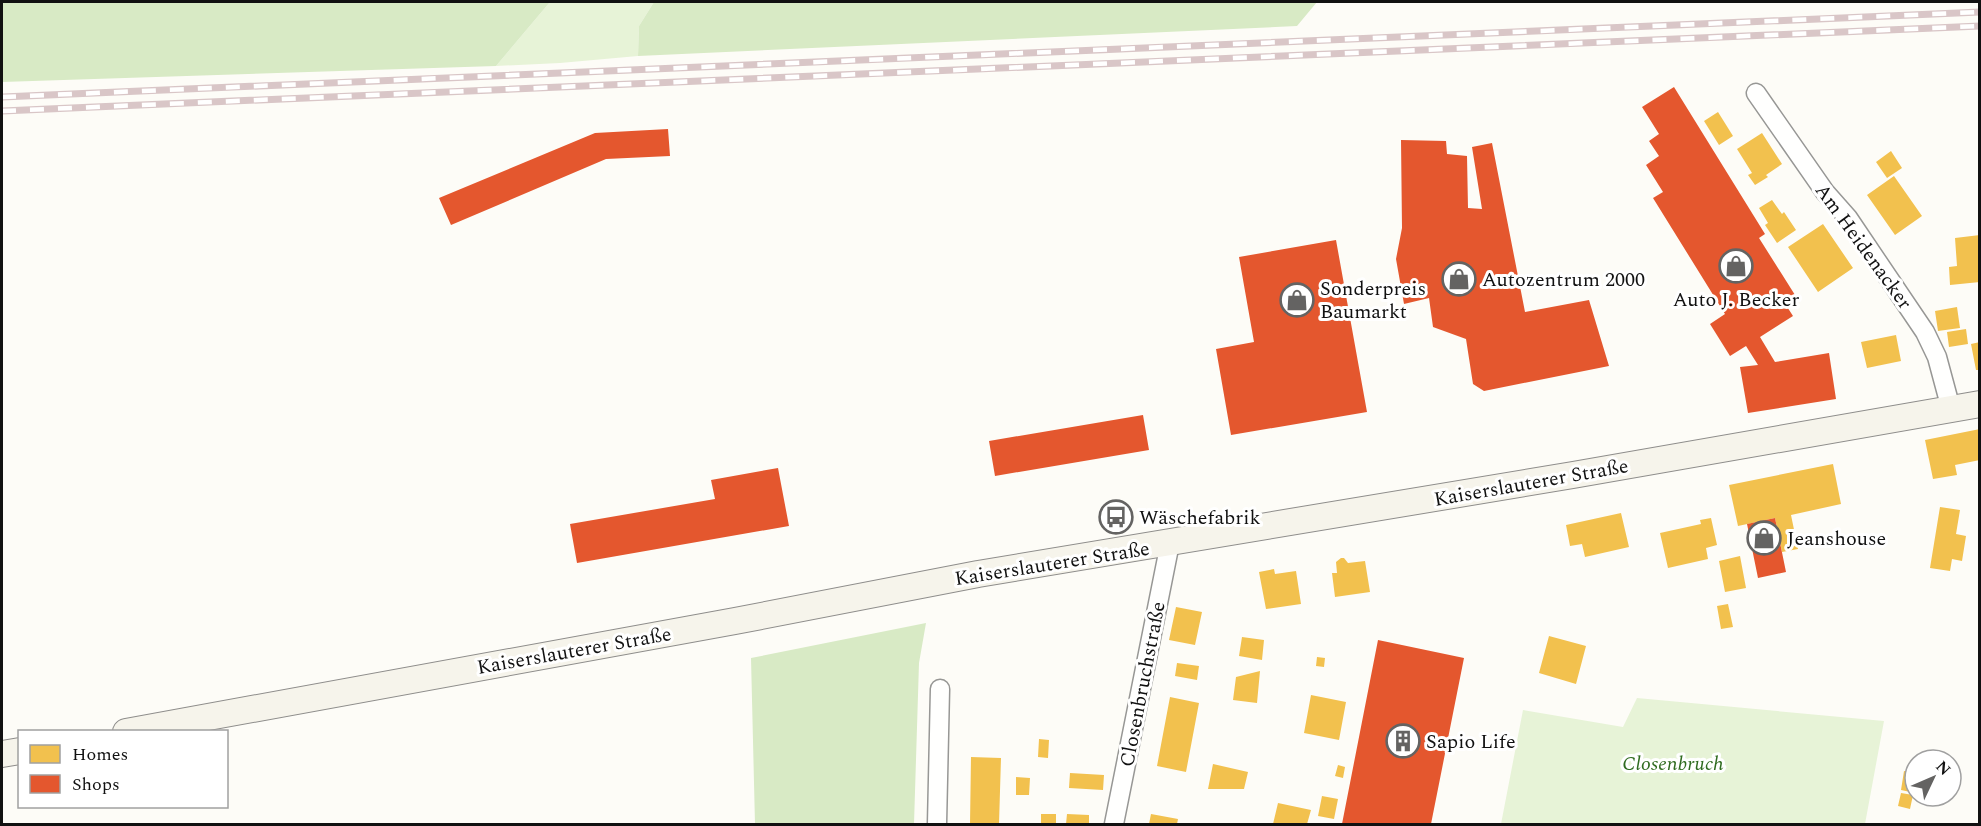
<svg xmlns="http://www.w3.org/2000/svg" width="1981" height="826" font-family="Spectral,serif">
  <rect width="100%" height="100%" fill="#fdfcf7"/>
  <path fill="#e7f3d7" d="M550,2h104l-15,24 -1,30 -78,7 -64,3z
    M1637,698l247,23 -19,103h-364l22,-114 100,17z"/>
  <path fill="#d8eac5" d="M2,2h548l-54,64 -494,16z
    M654,2h663l-20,24 -659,30 1,-30z
    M926,623l-7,40 -5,161h-159l-4,-166z"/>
  <path fill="#f2c14e" d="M1718,112l15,24 -14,9 -15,-24z
    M1762,133l20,31 -16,11 2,2 -13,8 -7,-10 4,-2 -15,-24z
    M1891,151l11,17 -15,10 -11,-16z
    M1894,176l28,40 -27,19 -28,-40z
    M1772,200l10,14 2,-2 12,18 -19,13 -12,-18 3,-2 -9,-15z
    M1823,224l30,44 -35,24 -30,-45z
    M1980,235v47l-30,3 -1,-18 8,-1 -2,-28z
    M1957,307l3,21 -22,3 -3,-20z
    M1966,329l2,15 -19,3 -2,-15z
    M1896,335l5,26 -34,7 -6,-26z
    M1980,342v28h-4l-5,-26z
    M1980,429v31l-25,5 2,10 -24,4 -8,-39z
    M1833,464l8,40 -50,11 7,34 -16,3 -7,-34 -37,8 -9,-41z
    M1940,507l20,3 -4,24 10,2 -4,25 -10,-2 -2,12 -20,-3z
    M1621,513l8,34 -44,10 -3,-13 -12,2 -4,-21z
    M1711,518l6,27 -11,3 2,11 -40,9 -8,-35 41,-9 -1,-4z
    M1740,556l6,32 -21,4 -6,-31z
    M1341,558h3l4,5 17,-2 5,31 -35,5 -3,-24h5l-1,-11z
    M1274,569l1,5 21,-3 5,33 -35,5 -7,-37z
    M1728,604l5,23 -12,2 -4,-23z
    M1176,607l26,5 -7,33 -26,-5z
    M1549,636l37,10 -10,38 -37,-11z
    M1242,637l22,3 -2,20 -23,-4z
    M1317,657l8,1 -1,9 -8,-1z
    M1177,663l22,3 -2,14 -22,-4z
    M1260,671l-3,32 -24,-3 3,-23z
    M1311,695l35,7 -7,38 -35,-7z
    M1170,697l29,6 -13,69 -29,-6z
    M1039,739l10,1 -1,18 -10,-1z
    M971,757l30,1 -2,66h-29z
    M1213,764l35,8 -4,17h-36z
    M1338,765l7,2 -2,11 -8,-2z
    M1904,771l11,2v20l-14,-3z
    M1070,773l34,2 -1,15 -34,-2z
    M1016,777l14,1 -1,17h-13z
    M1901,793l12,2 -3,14 -12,-3z
    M1322,796l16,3 -4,20 -16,-3z
    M1278,803l33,7 -4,14h-34z
    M1041,814h15v10h-15z
    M1067,814l22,1v9h-23z
    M1151,814l27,5 -1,5h-28z"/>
  <path fill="#e4572e" d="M1674,87l91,147 -6,4 36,57 -11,7 9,14 -33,21 15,25 54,-9 7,46 -88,14 -8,-46 18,-2 -12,-19 -16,10 -20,-32 15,-10 -72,-116 10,-6 -17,-27 13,-9 -10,-15 10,-7 -17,-27z
    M668,129l2,27 -64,3 -155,66 -12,-27 156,-65z
    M1401,140l45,1 1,13 20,2 1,52 14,1 -10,-62 20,-4 33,169 64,-12 20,66 -125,25 -11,-7 -7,-45 -33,-12 -4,-29 -25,6 -8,-45 6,-31z
    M1336,240l31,172 -136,23 -15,-86 38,-7 -15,-85z
    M1143,415l6,35 -154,26 -6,-35z
    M778,468l11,58 -212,37 -7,-39 145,-25 -4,-19z
    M1775,518l11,54 -28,6 -11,-54z
    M1378,640l86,18 -33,166h-89z"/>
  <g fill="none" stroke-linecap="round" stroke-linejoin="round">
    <defs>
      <path id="street" d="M1756,93l69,99 23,26 77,114 12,25 14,52
        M937,824l3,-135
        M1114,824l56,-281"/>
      <path id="secondary" d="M126,732l609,-111 243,-47 595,-99 407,-71
        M2,754l18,-3"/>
    </defs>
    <use href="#street" stroke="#979795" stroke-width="21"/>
    <use href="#secondary" stroke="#8e8d8b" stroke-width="28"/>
    <use href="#street" stroke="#fffffe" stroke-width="18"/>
    <use href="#secondary" stroke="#f6f4eb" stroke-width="26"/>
    <defs>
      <path id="rail" d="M2,97l1978,-85
        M2,111l1978,-85"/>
    </defs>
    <use href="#rail" stroke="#d9c6c7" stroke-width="7"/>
    <use href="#rail" stroke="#fff" stroke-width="4.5" stroke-dasharray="14" stroke-linecap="butt"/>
  </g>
  <defs>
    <symbol id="shop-ring" viewBox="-11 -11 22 22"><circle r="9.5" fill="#fff" stroke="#646362" stroke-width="1.5"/><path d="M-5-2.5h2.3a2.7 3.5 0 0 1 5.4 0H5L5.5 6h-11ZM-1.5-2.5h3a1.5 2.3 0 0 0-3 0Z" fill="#646362"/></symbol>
    <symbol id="bus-ring" viewBox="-11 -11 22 22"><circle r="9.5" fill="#fff" stroke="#646362" stroke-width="1.5"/><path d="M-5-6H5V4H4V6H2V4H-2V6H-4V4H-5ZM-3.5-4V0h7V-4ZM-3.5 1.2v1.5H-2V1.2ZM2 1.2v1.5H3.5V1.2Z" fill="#646362"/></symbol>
    <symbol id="building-ring" viewBox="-11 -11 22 22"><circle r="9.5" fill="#fff" stroke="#646362" stroke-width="1.5"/><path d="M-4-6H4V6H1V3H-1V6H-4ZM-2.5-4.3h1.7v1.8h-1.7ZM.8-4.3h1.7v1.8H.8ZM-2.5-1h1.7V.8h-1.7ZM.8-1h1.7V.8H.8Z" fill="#646362"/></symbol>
  </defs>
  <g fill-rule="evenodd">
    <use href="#shop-ring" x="1717" y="247" width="38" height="38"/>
    <use href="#shop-ring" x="1440" y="260" width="38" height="38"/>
    <use href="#shop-ring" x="1278" y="281" width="38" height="38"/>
    <use href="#bus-ring" x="1097" y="498" width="38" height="38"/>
    <use href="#shop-ring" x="1745" y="519" width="38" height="38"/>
    <use href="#building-ring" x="1384" y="722" width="38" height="38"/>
  </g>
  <g text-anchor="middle" stroke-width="6" stroke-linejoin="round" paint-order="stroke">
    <g font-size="20" fill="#111" stroke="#fff">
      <text transform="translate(1864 246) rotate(54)" y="7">Am Heidenacker</text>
      <text transform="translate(1531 482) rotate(-10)" y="7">Kaiserslauterer Straße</text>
      <text transform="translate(1052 563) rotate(-9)" y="7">Kaiserslauterer Straße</text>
      <text transform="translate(574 650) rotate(-10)" y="7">Kaiserslauterer Straße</text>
      <text transform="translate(1142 684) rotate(-79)" y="7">Closenbruchstraße</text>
    </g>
    <g font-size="20" fill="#111" stroke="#fff" text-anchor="start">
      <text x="1482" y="286">Autozentrum 2000</text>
      <text x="1320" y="295">Sonderpreis<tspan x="1320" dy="23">Baumarkt</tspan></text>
      <text x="1736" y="306" text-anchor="middle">Auto J. Becker</text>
      <text x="1139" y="524">Wäschefabrik</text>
      <text x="1787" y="545">Jeanshouse</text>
      <text x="1426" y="748">Sapio Life</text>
    </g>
    <g font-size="20" font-style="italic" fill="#2f6b1f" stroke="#fff">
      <text x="1673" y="770">Closenbruch</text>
    </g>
  </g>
  <rect width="1981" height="826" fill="none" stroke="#111111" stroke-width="6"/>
  <rect x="18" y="730" width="210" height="78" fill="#ffffff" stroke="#a0a0a0" stroke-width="1.5"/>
  <rect x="30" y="745" width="30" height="18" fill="#f2c14e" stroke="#a0a0a0" stroke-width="1.5"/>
  <text x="72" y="760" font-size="18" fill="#111111">Homes</text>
  <rect x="30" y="775" width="30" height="18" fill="#e4572e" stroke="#a0a0a0" stroke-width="1.5"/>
  <text x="72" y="790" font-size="18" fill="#111111">Shops</text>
  <g transform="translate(1933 778) rotate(46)"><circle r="28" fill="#ffffff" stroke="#a0a0a0" stroke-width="1.5"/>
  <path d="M0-4.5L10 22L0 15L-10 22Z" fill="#646362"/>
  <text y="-9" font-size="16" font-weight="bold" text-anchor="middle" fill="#111111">N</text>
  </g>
</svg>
